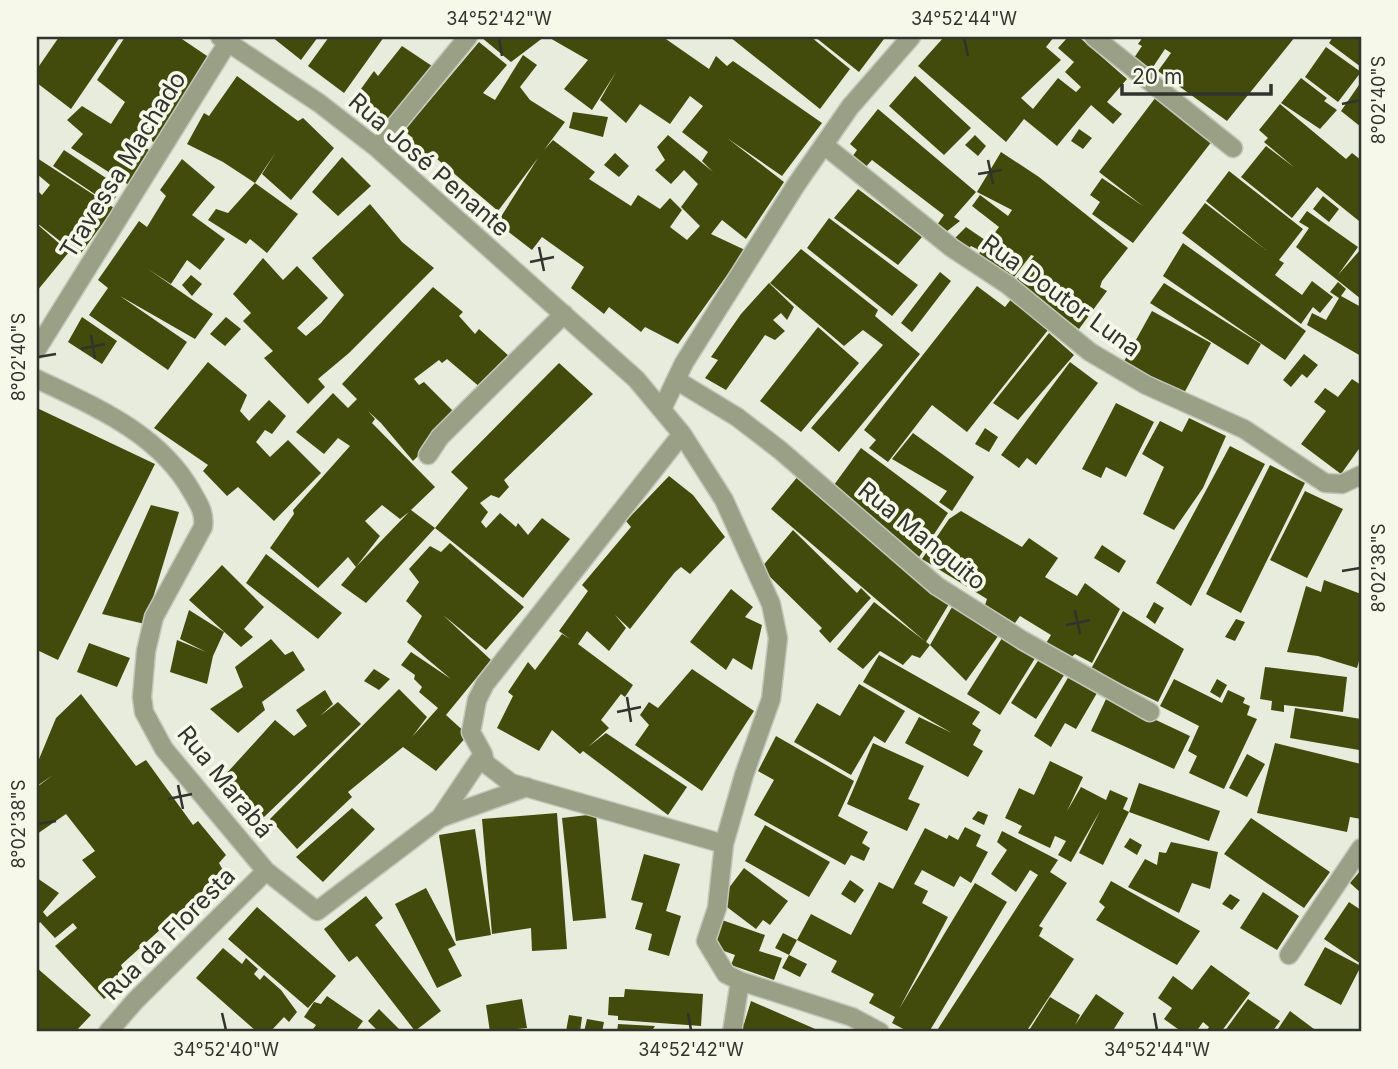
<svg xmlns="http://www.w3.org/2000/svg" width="1398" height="1069" font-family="Inter,sans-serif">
  <rect width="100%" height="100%" fill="#e8ecdd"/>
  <path fill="#424b0c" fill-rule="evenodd" d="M59,37h61l-49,72 -34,-26v-14z
    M125,37h54l31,21 -56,84 -22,-9 14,7 -3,6 8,5 -22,34 -58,-37 12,-14 -16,-14 15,-14 29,18 14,-22 -28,-22z
    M272,37h46l-17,23z
    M329,37h55l-40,56 -36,-27z
    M481,37h63l-33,25z
    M548,37h115l46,32 7,-13 11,10 6,-5 89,62 -40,53 -55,-38 57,44 -38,57 -24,-19 -11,14 34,16 -67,94 -33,-17 -4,5 -32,-25 -5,7 -33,-26 13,-21 -42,-30 -10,13 -35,-27 41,-65 -40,53 -68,-58 -5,6 -17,-14 5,-7 -9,-7 75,-89 28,23 -24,28 12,7 28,-45 14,10 -17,22 10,13 35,22 -21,28 9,-10 42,32 -6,7 42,27 7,-11 22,14 10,-11 12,12 -12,17 17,13 13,-14 -19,-19 17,-23 -14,-14 -13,14 -16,-14 10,-10 -8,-13 11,-12 45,37 -11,-11 6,-9 -26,-20 21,-26 -13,-10 -20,28 -30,-20 -14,19 -26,-23 16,-28 -24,38 -28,-21 24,-29z
    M730,37h81l39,32 -30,40z
    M815,37h66l3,2 -25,33z
    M944,37h110l-8,10 15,13 -40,38 12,11 25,-31 18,14 5,-5 -16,-15 9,-10 -16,-14 10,-11h11l48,42 -20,23 15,12 -9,10 -22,-19 -34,41 -33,-27 -18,23 -88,-76z
    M1143,37h152l-68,84 -69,-50 13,-18 -6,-4 -14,21 -17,-12 8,-12 -4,-2z
    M1333,37h28v30l-32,-24z
    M402,46l33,22 -49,63 -36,-27 24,-33 4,5z
    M1326,47l35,25 -23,30 -33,-25z
    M237,76l61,45 5,-3 31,30 -43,52 -29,-26 14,-22 -21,31 -32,-21 -36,-18 17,-31 5,3z
    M915,76l56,52 -27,27 -55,-49z
    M1301,78l26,20 -3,3 13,9 -17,19 -39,-26z
    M1361,82v45l-20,-16z
    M1159,93l57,43 -83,107 -41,-29 8,-12 -10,-7 12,-17 41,28 -44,-34z
    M1280,104l66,55 6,-6 9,7 -2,61 -42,-34 -25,31 -51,-41 25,-31 29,22 -31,-26 4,-4 -9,-8z
    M878,109l98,83 -22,25 6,4 -14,11 -9,-7 7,-10 -72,-55 -9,10 -13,-10 7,-10 -7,-6z
    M573,112l35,5 -5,20 -34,-9z
    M1079,129l13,9 -9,11 -12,-8z
    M975,135l11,11 -8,10 -13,-11z
    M64,150l57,38 -10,17 -58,-39z
    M1001,152l38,25 89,71 -26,33 -2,6 7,4 -28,38 -65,-46 20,-27 -3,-1 -20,26 -34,-25 11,-14 -9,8 -8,-4 -5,5 -13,-11 13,-13 22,15 11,-15 -27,-21 8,-11 28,21 4,-6 -35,-18z
    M615,153l14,13 -10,11 -15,-12z
    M342,157l29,29 -33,30 -26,-24z
    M37,158l77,50 -35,48 -42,-33v-33l5,5 8,-10 -13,-11z
    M182,159l33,28 -23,28 33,24 -25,31 -13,-10 -16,24 -23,-15 65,45 -18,25 -75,-43 67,46 -19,28 -79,-55 19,-27 -10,-8 41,-59 8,6 19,-31 -6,-6z
    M1229,171l74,58 -24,31 5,3 -9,12 27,20 10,-14 21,16 -13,16 -7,-6 -12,17 -119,-91 23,-30 61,47 -60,-49z
    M255,183l43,31 -31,39 -17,-14 -4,5 -38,-24 8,-11 12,4z
    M858,189l64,48 -24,28 -64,-47z
    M1323,196l16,13 -10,13 -16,-13z
    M370,204l32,38 32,26 -85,85 -31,26 7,8 -17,17 -44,-46 9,-7 -30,-30 8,-8 -18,-19 30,-36 20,22 14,-14 31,32 -31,30 9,8 15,-13 23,-28 -32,-37z
    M1307,211l51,36 -20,28 23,-26v50l-65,-52 13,-19 -10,-6z
    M829,218l89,67 -26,31 -85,-68z
    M37,224l32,28 -32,39z
    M1183,243l123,88 -21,29 -122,-84z
    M801,249l77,61 -3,6 45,38 -81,98 -28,-24 72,-83 -20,-15 -19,16 -74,-63z
    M940,272l11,9 -39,51 -11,-9z
    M191,275l11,9 -10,12 -10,-11z
    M1338,282l8,7 -5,7 20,11v49l-54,-31 5,-12 14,7 13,-22 -9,-6z
    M769,283l25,24 -7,13 -6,-7 -8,7 12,11 -10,9 -10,-5 -39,55 -21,-12 13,-18 -7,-3 30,-43z
    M1164,283l97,61 -13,21 -98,-62z
    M977,286l28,21 7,-9 36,32 -81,102 -35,-27 -44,57 -19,-14 7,-8 -12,-10z
    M433,287l30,25 -4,4 16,18 4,-5 32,29 -30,30 -34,-29 -5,4 -3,-3 -25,19 5,6 5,-3 34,34 -45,45 -32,-38 -13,-12 7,8 -3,4 63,64 -24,23 24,18 -69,75 -25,-18 15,-18 -8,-10 -30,31 -48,-40 24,-34 -1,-4 57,-64 -12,-8 -14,16 -28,-22 37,-39 15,15 9,-9 -15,-15zM382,505l18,14 9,-7 -53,55 24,-31 -15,-15z
    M1152,311l59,32 -29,54 -60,-32z
    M82,317l35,24 -15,23 -34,-22z
    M226,317l15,12 -16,17 -15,-12z
    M818,327l41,36 -58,69 -41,-31z
    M1049,333l25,22 -56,65 -25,-17z
    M1304,354l14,11 -11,13 -5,-4 -11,13 -8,-7z
    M208,362l39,33 -7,16 9,10 20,-21 17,16 -14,18 -7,-4 -9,12 14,15 18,-17 33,33 -47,48 -36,-34 -11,9 -24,-25 5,-6 -54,-37z
    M1070,362l28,21 -62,82 -9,-7 -8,10 -18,-13z
    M559,363l34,31 -89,86 5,7 -10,11 -8,-3 -11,8 8,9 -7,10 5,6 14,-15 16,14 2,-4 10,12 14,-17 28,21 -47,59 -88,-70 33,-40 -17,-16z
    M1352,379l9,6v61l-20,28 -40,-30 25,-33 -12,-9 11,-14 13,9z
    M1116,403l38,19 -28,55 -20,-10 -5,11 -19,-9z
    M37,408l118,56 -97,196 -21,-10z
    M1189,418l37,18 -23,52 -29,42 -31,-16 21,-47 -22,-13 18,-33 22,11z
    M985,428l13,9 -9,15 -14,-8z
    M913,433l61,44 -22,34 -13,-9 8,-11 -55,-32z
    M1230,446l35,18 -74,142 -35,-23z
    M861,448l87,65 -31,47 -86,-71z
    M1270,465l35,18 -64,130 -35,-19z
    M799,475l150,129 -23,38 -155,-133z
    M669,476l24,19 32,42 -35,37 -9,-7 -6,5 -45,57 -15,-14 11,13 -17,23 -22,-20 -9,13 55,41 -8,12 -4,-3 -20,26 8,8 -21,19 18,-14 81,54 -19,28 -85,-64 -3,3 -28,-24 -13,21 -42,-23 16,-32 -5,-4 20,-30 7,8 27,-36 8,5 -11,-8 29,-40 -6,-6 49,-58 -5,-6z
    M1305,491l38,18 -36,69 -37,-18z
    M151,505l28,7 -34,112 -43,-10z
    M961,511l61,36 7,-9 29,20 -13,19 32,19 8,-13 35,26 -28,54 -17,-9 -7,6 -23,-15 6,-10 -31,-19 -5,7 -30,-18 2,-6 -65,-40 27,-40z
    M793,530l64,63 4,-5 10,10 -41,45 -11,-12 3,-3 -61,-60z
    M450,543l74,64 -38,43 -43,-35 48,45 -45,55 22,20 -32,36 -33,-24 -55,45 4,5 -55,52 -27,-30 129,-130 28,28 -15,20 26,-29 -19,-16 3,-5 -8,-8 1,-4 -14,-10 10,-13 40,27 -44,-37 15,-26 -16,-15 13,-19 -10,-13 21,-23 11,6z
    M1102,545l24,16 -7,12 -25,-15z
    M266,554l76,59 -24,26 -72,-56z
    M222,565l42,42 -20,22 9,8 -12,10 -52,-47z
    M1324,580l37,14v60l-4,14 -39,-12 -31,-4 19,-66 15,6z
    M731,589l22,18 -8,10 17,8 -10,45 -19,-12 -7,12 -36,-28z
    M874,602l56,43 -10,13 -8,-3 -9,10 -23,-14 -17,18 -26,-20z
    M955,602l46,30 -35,49 -36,-36z
    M1154,602l10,6 -9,16 -9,-7z
    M189,610l35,22 -11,24 -6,28 -37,-12 7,-32 29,12 -26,-13z
    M1123,611l61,38 -26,53 -67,-33z
    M1236,619l9,3 -10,19 -10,-4z
    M1004,635l33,20 -37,60 -33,-21z
    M271,639l14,16 8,-4 12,19 -43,32 3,8 -27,23 -28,-24 33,-22 -8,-20z
    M89,643l41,15 -13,29 -40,-15z
    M879,655l101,57 -8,12 9,6 -8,15 10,6 -15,26 -63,-34 14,-26 33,16 -89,-51z
    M1041,656l25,16 -30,47 -25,-16z
    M1265,667l82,10 -4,35 -59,-7v7l-13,-2 1,-9 -12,-2z
    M374,669l16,10 -11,11 -15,-9z
    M692,669l62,42 -52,80 -67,-46 14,-20 -9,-10 9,-13 9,6z
    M1069,676l28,17 -21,36 -11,-6 -14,24 -17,-11z
    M1174,679l48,24 6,-13 17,8 -2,5 7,3 -3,9 10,4 -33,70 -35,-16 8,-17 -9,-5 11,-25 -39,-20z
    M1217,679l10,6 -7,13 -10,-6z
    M859,684l46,27 -20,32 -11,-7 -23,39 -57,-33 23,-39 23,13z
    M325,690l8,14 -13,12 18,-14 23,22 -98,94 -22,-27 -9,11 -16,-17 59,-65 19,16 13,-10 -11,-16z
    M81,694l55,72 10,-6 47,65 5,-4 28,34 -7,8 5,9 -103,93 6,14 -23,20 -49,-53 22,-18 -4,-5 -18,15 -15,-16 -3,4v-48l22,15 -16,19 4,5 49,-40 -14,-17 13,-9 -29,-37 -29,20v-47l16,-12 -16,11v-22l19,-46z
    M1107,697l83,39 -16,33 -83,-38z
    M1295,708l66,11 -2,31 -69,-12z
    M776,736l78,45 -16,35 30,16 -6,11 8,5 -6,13 -13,-6 -6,10 -91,-50 20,-35 -16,-9z
    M873,743l51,23 -16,33 12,5 -13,27 -60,-27z
    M1275,743l86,21v55l-11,-2 -3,15 -90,-19z
    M1247,754l18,10 -18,33 -18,-9z
    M1050,761l33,16 -16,34 14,-24 25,13 4,-10 18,8 -5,11 6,3 -26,53 -24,-12 21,-42 -29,51 -13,-7 8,-14 -11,-5 -5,12 -32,-15 4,-7 -17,-8 14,-30 15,7z
    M1139,783l81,28 -11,30 -80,-29z
    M352,808l23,21 -52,53 -27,-25z
    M978,811l10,4 -4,10 -12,-6z
    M557,813l10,136 -35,2 -1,-23 -39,6 -10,-115z
    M596,814l10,104 -33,3 -11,-103z
    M1251,818l79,54 -26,36 -80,-54z
    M765,825l65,37 -21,35 -64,-36z
    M965,827l16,8 -5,11 12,6 -17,31 -11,-7 -6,11 -32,-17 -8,14 14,7 -6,12 26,14 -49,92 76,-126 32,19 -78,130h-20l-17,-9 3,-6 -26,-14 5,-9 -43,-22 6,-11 -40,-21 -8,15 18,9 -7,13 -18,-9 7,-13 -14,-7 8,-15 14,7 14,-26 40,21 28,-53 14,7 32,-61 22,11 2,-4 9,5z
    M475,829l16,106 -35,6 -17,-106z
    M1002,831l56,29 -8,12 17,11 -28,43 4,2 -4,8 35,23 -48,73h-90l102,-157 -8,-5 -14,22 -25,-18 16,-24 -10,-8z
    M1130,838l12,7 -5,10 -13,-8z
    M1171,842l47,10 -8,37 -18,-6 -13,30 -51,-26 17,-28 12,6 2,-13 7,1z
    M644,854l36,10 -14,47 15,5 -12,40 -21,-6 4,-16 -17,-5 8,-26 -12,-3z
    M744,868l44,33 -18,24 -7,-5 -7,9 -37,-28z
    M1361,870v23l-11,-10z
    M850,880l14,10 -9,13 -14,-9z
    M1111,881l89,50 -23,34 -81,-45 9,-13 -6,-5z
    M426,888l30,57 -8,4 14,27 -25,12 -42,-84z
    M1263,892l36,24 -22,34 -37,-22z
    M1230,894l10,6 -8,10 -10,-6z
    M366,896l17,22 -8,7 66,86 -26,20 -58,-75 -8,6 -25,-33z
    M1349,902l12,8v54l-37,-25z
    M257,907l79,69 -28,32 -80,-69z
    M722,920l43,15 -6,16 23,7 -8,22 -43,-15 4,-10 -22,-8z
    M1325,947l36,19 -20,39 -37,-20z
    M223,948l19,16 4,-6 12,11 -4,5 6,6 4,-5 17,15 16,22 -8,10 -5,-5 -14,15h-13l-61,-54z
    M1211,965l39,28 -29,39h-15l3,-5 -6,-5 -7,10h-14l-18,-13 8,-11 -14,-10 15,-22 19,14z
    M37,968l54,47 -16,17h-38z
    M625,989l78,5 -2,32 -83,-6v-4l-10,-1 1,-18h15z
    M1096,994l28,19 -12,19h-84l22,-35 30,18 -5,10z
    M327,996l36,25 -8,11h-44l5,-7 -12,-8 10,-15 7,2z
    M522,999l5,29 -37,4 -4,-27z
    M1248,999l32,22 -8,11h-48z
    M751,1001l62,27 9,4h-84l3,-9 3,1z
    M379,1009l23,23h-23l-11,-11z
    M1290,1011l24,18 -2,3h-36z
    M569,1015l13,2 -2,15 -14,-1z
    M587,1019l17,3 -2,10h-18z
    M618,1024l37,2 -2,3 8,3h-44z"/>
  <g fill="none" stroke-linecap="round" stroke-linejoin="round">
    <defs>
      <path id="minor" d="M220,37l99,66 58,45 259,231 46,55 42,66 47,104 7,34 -7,61 -27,76 -20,69 -7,64 -11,33 20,33 14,7 -8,51
        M1094,37l139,111
        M824,145l128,103 56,37 82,67 56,33 98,44 81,54 17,1 19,-9
        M377,148l91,-111
        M37,349l191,-307
        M37,379c58,28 122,54 155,113 7,12 13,21 11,35l-49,90 -8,34 -4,46 2,15 20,37 102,122 51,40 123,-93 43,-64 -12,-22 6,-32 8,-16 197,-250
        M676,380l61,37 43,33 157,136 85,54 128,72
        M662,409l22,-46 112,-178 54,-78 61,-70
        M428,455l12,-18 124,-123
        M483,754l2,9 26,20 213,61
        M440,818l87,-31
        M1289,955l72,-107
        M740,981l112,36 28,15
        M108,1032l27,-31 131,-130"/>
    </defs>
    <use href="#minor" stroke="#c3c7ba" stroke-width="21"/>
    <use href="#minor" stroke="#9aa086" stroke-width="18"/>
  </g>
  <path fill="none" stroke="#31332d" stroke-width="2.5" d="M499,38l3,18M964,38l4,18M1342,104l18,-4M988,160l5,24M978,174l24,-4M539,247l5,24M530,262l24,-5M91,335l4,24M81,349l24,-5M38,357l18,-3M1342,571l18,-3M1075,610l5,24M1066,625l24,-5M627,697l4,25M617,712l24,-5M178,785l5,24M168,799l24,-5M38,824l18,-3M222,1013l4,17M688,1013l3,17M1154,1013l3,17"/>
  <g text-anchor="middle" stroke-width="7" stroke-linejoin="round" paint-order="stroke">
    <g font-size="24" fill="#31332d" stroke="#f6f9ea">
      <text transform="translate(123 165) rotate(-58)" y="8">Travessa Machado</text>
      <text transform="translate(429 165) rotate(41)" y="8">Rua José Penante</text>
      <text transform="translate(1061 296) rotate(36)" y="8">Rua Doutor Luna</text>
      <text transform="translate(922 536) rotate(39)" y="8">Rua Manguito</text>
      <text transform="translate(225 782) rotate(51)" y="8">Rua Marabá</text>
      <text transform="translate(169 934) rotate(-45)" y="8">Rua da Floresta</text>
    </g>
  </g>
  <rect width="1398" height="1069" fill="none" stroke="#f6f9ea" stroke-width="77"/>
  <path d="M1122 84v10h149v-10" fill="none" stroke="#31332d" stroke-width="3.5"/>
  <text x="1132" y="84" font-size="21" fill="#31332d" stroke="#f6f9ea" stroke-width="5" paint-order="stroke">20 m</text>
  <rect x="38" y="38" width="1322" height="992" fill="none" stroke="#31332d" stroke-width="2.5"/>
  <g font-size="18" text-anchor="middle" fill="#31332d">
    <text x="499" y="25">34°52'42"W</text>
    <text x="964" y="25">34°52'44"W</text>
    <text transform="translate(1379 100) rotate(-90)" y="6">8°02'40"S</text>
    <text transform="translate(19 357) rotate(-90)" y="6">8°02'40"S</text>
    <text transform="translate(1379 568) rotate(-90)" y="6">8°02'38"S</text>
    <text transform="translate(19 824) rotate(-90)" y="6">8°02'38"S</text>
    <text x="226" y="1056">34°52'40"W</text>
    <text x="691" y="1056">34°52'42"W</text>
    <text x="1157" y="1056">34°52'44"W</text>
  </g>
</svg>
